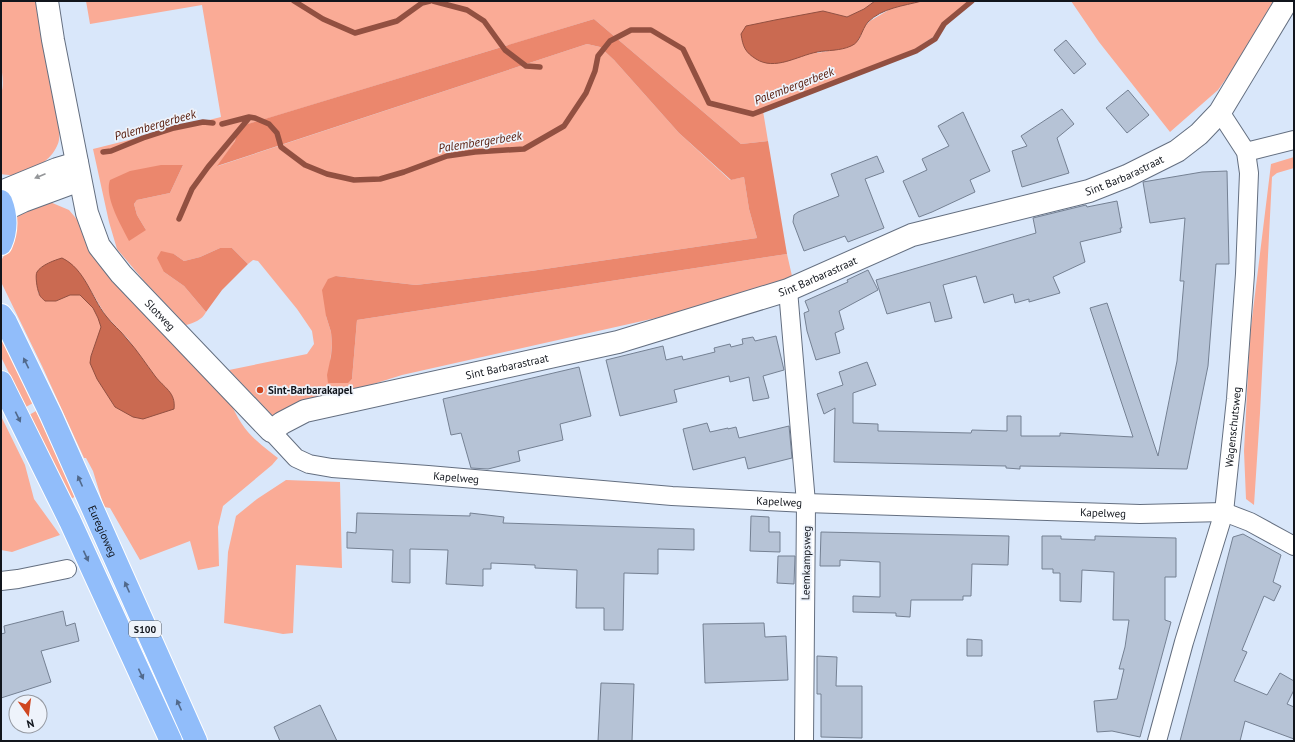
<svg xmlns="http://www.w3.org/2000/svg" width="1295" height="742" font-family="'PT Sans',sans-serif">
  <rect width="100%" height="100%" fill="#d9e7fa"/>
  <path fill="#faab96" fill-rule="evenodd" d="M1,1h37l21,117c0,9 2,20 -2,28 -6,14 -23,24 -37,28 -6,2 -13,1 -19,0v-80c4,-11 0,-23 0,-34 0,-20 0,-39 0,-59z
    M86,1h789l-11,8 -17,8 -24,-6 -6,42 22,-4 20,-9 5,-13 6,-6 22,-13 30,-7h51l-37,34 -27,18 -146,58 5,30 -27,3 -147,-125 -355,108 -4,14 -17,25 369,-122 13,3 14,13 65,73 51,47 14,-3 5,32 8,29 -226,33 -115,14 -80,-9 -10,40 5,16 1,12 -4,39h19l5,-4 5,-59 430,-66 5,22 -16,6 -98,31 -276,62 -51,16 -64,37 -14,-12 -44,-46 78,-16 7,-10 -2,-13 -15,-22 -39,-48 -5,-1 -5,4 -16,-16h-12l-20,9 -16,4 -10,-7 -10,18 20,14 22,26c-4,8 -12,11 -20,13l-41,-43 -28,-33 -8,-27 -16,-73 128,-32 -19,-112 -112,19zM183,165l-13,28 -33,7 -3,4 3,11 9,15 -31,-19z
    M1071,1h204l-45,72 -12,17 -48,42 -71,-90z
    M1294,157v11l-17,5 -5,4 -12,236 -6,92 -8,-6 -2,-48 6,-116 21,-171z
    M50,202l19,8 160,189c13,31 23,39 49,59l-6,7 -49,41 -5,21 1,39 -21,4 -8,-29 -50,19 -30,-52 -6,-1 -11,-36 -7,-13h-2l-42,-92 -40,-82 -1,-4 1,-21 4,-7 10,-34 7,-7zM84,279l22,37 22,23 31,43 10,9 -54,16 -7,-12 -17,-39c3,-9 8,-18 10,-27 1,-10 -12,-30 -21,-34 -9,-3 -17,3 -24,6l-18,-8v-5z
    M1,338l32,65 -7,4 -25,-50z
    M36,411l40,85 -5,3 -42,-84z
    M1,416l24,49 9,34 26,36 -48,17 -11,-2z
    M286,480l54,2 2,86 -46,-3 -3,68 -10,1 -59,-11 4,-71 8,-36 21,-17z"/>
  <path fill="#eb876d" d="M594,19l147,125 27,-3 19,113 -430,66 -5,59 -4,4h-20l-1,-8 4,-19 1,-12 -1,-12 -5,-16 -4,-26 6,-11 8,-3 80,9 115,-14 226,-33 -8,-29 -5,-32 -13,3 -52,-47 -65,-73 -14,-13 -13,-3 -370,122 18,-25 3,-14z
    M161,165h22l-13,28 -33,7 -3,4 3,11 9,15 -17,11c-8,-16 -25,-44 -19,-61l20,-9z
    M220,248h12l16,16 -26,26 -16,22 -22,-26 -20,-14 -7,-14 4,-7 13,3 10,7 16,-4z"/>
  <path fill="#ca6a51" stroke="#925041" d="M875,1h47c-19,5 -40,7 -54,21 -7,8 -7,20 -17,24 -11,5 -23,4 -34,6 -20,4 -42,19 -61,7 -11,-7 -13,-12 -15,-25l5,-8 29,-6 48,-9 24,6 17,-8z
    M62,258c23,11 29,39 44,58 6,8 15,15 21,23 10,11 19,25 28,37 9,12 21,16 19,33l-31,10 -10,-2 -18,-10 -18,-28 -7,-16 1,-7 10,-29 -3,-9 -5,-10 -13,-13h-10l-14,6h-11c-2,-2 -6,-5 -6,-8 -2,-4 -4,-18 -2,-21 4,-7 18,-12 25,-14z"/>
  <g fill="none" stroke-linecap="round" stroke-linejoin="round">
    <path stroke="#925041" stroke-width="5.5" d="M294,1l29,18 32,14 42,-12 25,-18 8,-2
      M433,1l34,9 17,11 21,29 21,16 14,1
      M222,124l27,-7 6,1 14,6 8,9 4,14 24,18 22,9 27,6 26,-1 24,-7 43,-16 28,-4 49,-3 40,-23 22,-33 9,-22 3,-15 12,-15 21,-11h20l32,19 26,54 44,11 163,-63 19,-12 9,-15 28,-23
      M103,152l8,-1 32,-13 31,-10 29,-6 10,1
      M179,219l13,-30 16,-22 41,-49"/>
  </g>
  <path fill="#b6c3d6" stroke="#758193" d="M1066,40l20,24 -12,10 -20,-24z
    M1128,90l21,25 -22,18 -21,-25z
    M1062,109l12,15 -17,14 12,35 -47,14 -10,-36 15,-5 -6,-10z
    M963,112l27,59 -20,9 5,12 -43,20 -13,5 -16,-36 24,-11 -5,-11 27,-13 -11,-20z
    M877,156l7,16 -19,7 19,49 -36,14 -3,-6 -41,15 -11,-29 1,-7 4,-3 41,-16 -8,-22z
    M1227,171l2,93h-13l-8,102 -21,103 -167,-3v3l-14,-1v-2l-172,-4 1,-54 -11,6 -7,-20 26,-9 -4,-13 28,-10 9,23 -23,8v30l25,1v7l93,2 1,-3 35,1v-15h14v20h39v-3l73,4 -43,-129 17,-5 51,153 19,-95 7,-80h-4l5,-63 -35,5 -7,-41 59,-10z
    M1117,201l5,27h-2l1,4 -41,10 5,20 -32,15 7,16 -31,9v-3l-14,4 -2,-9 -29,9 -8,-27 -33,9 9,33 -17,4 -5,-20 -43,12 -11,-34 160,-47 -3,-15 53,-13 1,2z
    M868,270l10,20 -39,21 5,18 -9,4 5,20 -24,7 -9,-29 -3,-18 5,-2 -4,-10 43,-19 -1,-2z
    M776,336l8,34 -21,6 6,22 -16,3 -4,-24 -19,5 -1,-6 -55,14 3,12 -57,14 -14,-56 57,-14 3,14 16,-4 1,4 32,-8 -1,-4 16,-4 1,3 12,-3 -1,-5 11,-2 2,4z
    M579,367l12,49 -31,8 3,16 -45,11 2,10 -32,8 -17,-1 -10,-35 -10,2 -8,-36z
    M707,423l3,9 18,-4v1l8,-2 3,11 50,-12 3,32 -44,11 -3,-12 -52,13 -10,-41z
    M357,513l113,3v-3l34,4 -1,6 191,6v21l-36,-1v25l-34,-1 -1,57h-19v-22h-28l1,-38 -42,-2v-3l-44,-2v6h-8v17l-37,-2 2,-34 -38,-1v34l-18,-1 1,-32 -46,-2v-16l9,1z
    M751,516l18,1v15h11v20l-30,-1z
    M821,532l188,4 -1,29 -36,-1 -1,32h-8v4h-52l-1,17 -14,-1v-3l-43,-1v-16l27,1v-35l-40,-2v6h-20z
    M1243,534l38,21 -8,27 8,4 -7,15 -10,-5 -22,54 5,2 -13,29 33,14 13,-22 14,8v9l-7,14 7,3v32l-49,-18 -5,20h-60l53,-204z
    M1042,536h19v3l34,1v-4l81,2v39h-11v43l6,2 -31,115 -28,-6 -15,1 -3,-31 23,-2 7,-30h-5l6,-22 4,-27h-16l1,-48 -32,-2 -1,32 -21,-1v-28h-7v-4h-11z
    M778,556h17l-1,28 -17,-1z
    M63,611l3,15 9,-3 4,18 -38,10 10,31 -50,16v-64l4,-1 -1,-7z
    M764,623l1,14 21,-1 2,44 -83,3 -2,-59z
    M967,639l15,1v16h-15z
    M817,656l20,1 -1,29h26v52l-41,-1v-43h-4z
    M601,683l33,1 -2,57h-34z
    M320,705l17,36h-57l-6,-14z"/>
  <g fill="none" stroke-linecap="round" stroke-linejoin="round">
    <defs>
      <g id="minor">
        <path d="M1246,152l48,-12"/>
        <path d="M788,290l18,213 -2,238"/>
        <path id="s1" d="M271,431l25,27 13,6 23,4 96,7 244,21 134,7 334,11 84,-2 26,10 44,24"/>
        <path d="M1,581l17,-2 49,-10"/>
        <path id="s2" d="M1157,741l27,-99 40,-130 12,-113 9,-125 4,-101 -3,-21 -26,-40"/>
      </g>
      <g id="tertiary">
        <path id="s3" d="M47,1l6,39 34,173 12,33 22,28 150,157 11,-8 23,-12 313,-69 170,-52 124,-55 177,-44 38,-15 50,-25 22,-17 21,-22 67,-111"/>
        <path d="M1,192l56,-23 20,-6"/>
        <path d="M4,210l19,-9 57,-21"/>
      </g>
      <g id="primary">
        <path d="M1,201c6,15 6,29 0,43"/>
        <path id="s4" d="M1,315l5,7 45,93 145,326"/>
        <path d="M1,382l69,139 101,220"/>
      </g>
    </defs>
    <use href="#minor" stroke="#646f80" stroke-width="20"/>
    <use href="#tertiary" stroke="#646f80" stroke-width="24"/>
    <use href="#primary" stroke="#fff" stroke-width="24"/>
    <use href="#minor" stroke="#fff" stroke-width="18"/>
    <use href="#tertiary" stroke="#fff" stroke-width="22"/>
    <use href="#primary" stroke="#91bdfa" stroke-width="22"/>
  </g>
  <defs><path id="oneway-solid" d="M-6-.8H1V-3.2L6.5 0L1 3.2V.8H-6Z"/></defs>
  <use fill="#949699" href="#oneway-solid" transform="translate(40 176) rotate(157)"/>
  <g fill="#51698b">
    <use href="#oneway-solid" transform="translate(26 363) rotate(-116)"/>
    <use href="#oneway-solid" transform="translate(18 417) rotate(64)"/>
    <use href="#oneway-solid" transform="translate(80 481) rotate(-114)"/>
    <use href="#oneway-solid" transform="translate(86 556) rotate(65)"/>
    <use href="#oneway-solid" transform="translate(127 587) rotate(-114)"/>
    <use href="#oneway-solid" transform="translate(141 674) rotate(65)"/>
    <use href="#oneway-solid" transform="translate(179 705) rotate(-114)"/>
  </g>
  <circle fill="#cf4620" stroke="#eef3fb" stroke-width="1.5" cx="260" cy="390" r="4"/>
  <g text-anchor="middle" stroke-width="3.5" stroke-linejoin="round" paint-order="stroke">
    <rect fill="#eef3fb" stroke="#53585f" stroke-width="1" x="129" y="621" width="32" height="16" rx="3"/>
    <g font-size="10" font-weight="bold" fill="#11151c">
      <text x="145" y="633">S100</text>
    </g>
    <g font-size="11" fill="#11151c" stroke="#eef3fb">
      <text dy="4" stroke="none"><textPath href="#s3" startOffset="1398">Sint Barbarastraat</textPath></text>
      <text dy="4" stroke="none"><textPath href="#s3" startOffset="1074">Sint Barbarastraat</textPath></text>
      <text dy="4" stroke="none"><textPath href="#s3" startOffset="343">Slotweg</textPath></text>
      <text dy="4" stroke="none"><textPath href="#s3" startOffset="750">Sint Barbarastraat</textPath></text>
      <text dy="4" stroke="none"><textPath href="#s2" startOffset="324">Wagenschutsweg</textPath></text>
      <text dy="4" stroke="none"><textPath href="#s1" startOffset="199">Kapelweg</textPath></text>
      <text dy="4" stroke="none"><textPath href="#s1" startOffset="523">Kapelweg</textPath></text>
      <text dy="4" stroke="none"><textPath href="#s1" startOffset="847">Kapelweg</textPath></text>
      <text dy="4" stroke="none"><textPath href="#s4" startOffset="239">Euregioweg</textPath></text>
      <text transform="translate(806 563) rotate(-89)" y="4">Leemkampsweg</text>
    </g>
    <g font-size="11" font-weight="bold" fill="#11151c" stroke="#eef3fb" text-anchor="start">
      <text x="268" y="394">Sint-Barbarakapel</text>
    </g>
    <g font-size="12" font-style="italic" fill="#541706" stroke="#eef3fb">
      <text transform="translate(794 86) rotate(-21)" y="4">Palembergerbeek</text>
      <text transform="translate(155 125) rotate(-16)" y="4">Palembergerbeek</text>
      <text transform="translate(480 142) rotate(-9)" y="4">Palembergerbeek</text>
    </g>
  </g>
  <rect width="1295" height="742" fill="none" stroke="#11151c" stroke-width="4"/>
  <g transform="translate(28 714) rotate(166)"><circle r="19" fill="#eef3fb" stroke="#969aa2"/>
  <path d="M0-3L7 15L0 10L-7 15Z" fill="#cf4620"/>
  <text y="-6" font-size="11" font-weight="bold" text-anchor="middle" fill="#11151c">N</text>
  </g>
</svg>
